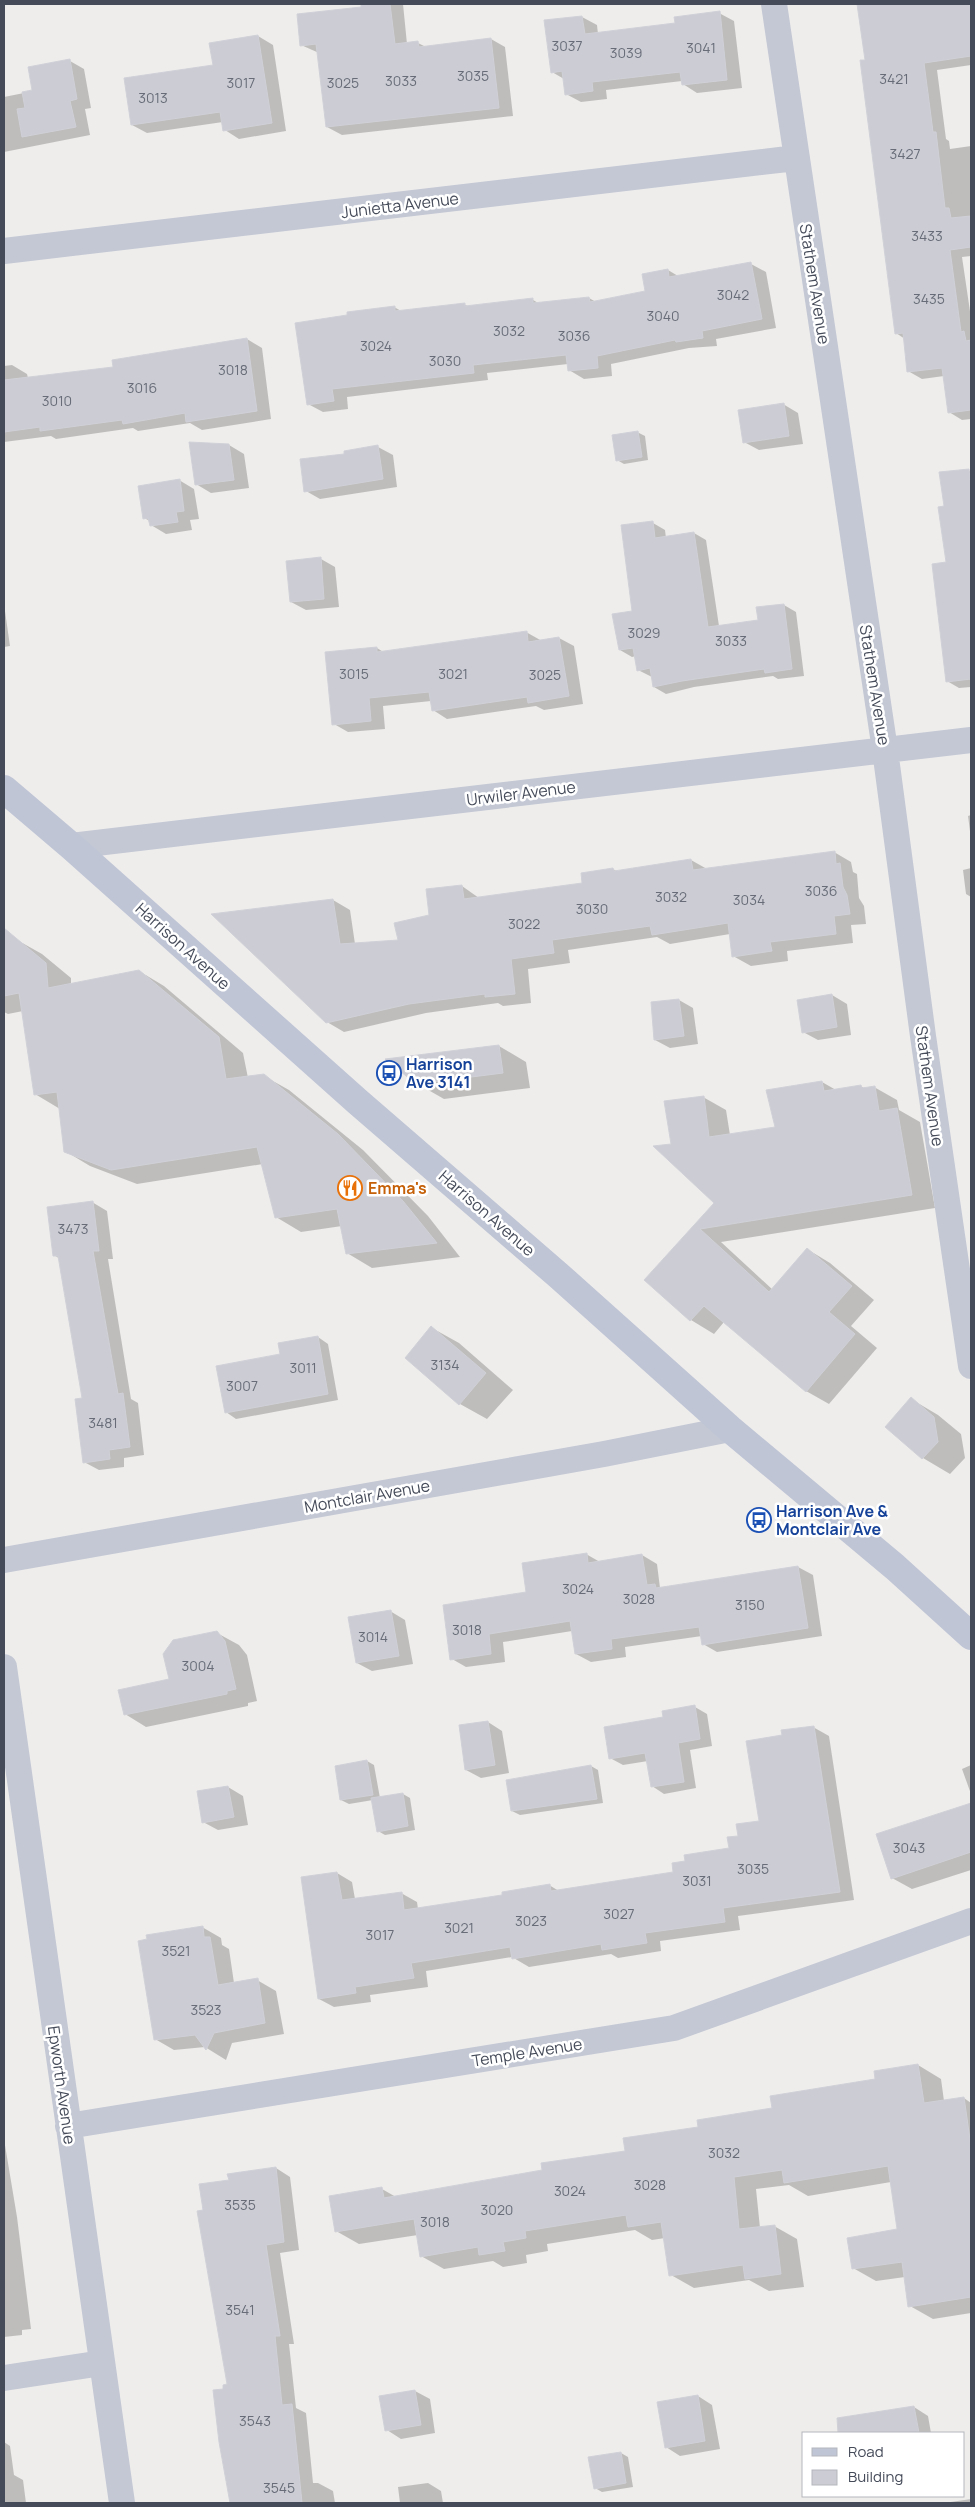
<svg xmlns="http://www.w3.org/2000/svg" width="975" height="2507" font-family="Manrope,sans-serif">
  <rect width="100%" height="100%" fill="#efedec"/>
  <path fill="#0003" d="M362,4h41l4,40 11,-1 8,4 65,-8 14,8 8,69 -171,19 -15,-8 -8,-74 -18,-8 61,-37z
    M859,4h112v61l-34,5 9,69 3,2 1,8 21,-3v110l-9,1 9,61v101l-9,1 -13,-8 -5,-36 -22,3 -14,-8 -3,-32 -9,-6 -29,-272z
    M719,13l15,8 8,67 -45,5 -14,-9 -1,-3 -76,9 1,9 -26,3 -15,-8 -2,-15 -12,-7 30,-55 15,8 1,9 78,-10z
    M258,36l15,9 13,86 -47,8 -14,-9 -2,-8 -76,11 -15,-8z
    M70,61l14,8 7,39 -6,1 5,26 -86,17v-55l30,-6z
    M751,264l15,8 10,56 -60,11 1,7 -28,2 -78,16 1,12 -28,3 -15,-9 -1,-6 -81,9 1,7 -141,17 1,12 -25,3 -15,-8 86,-97 9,5 61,-8 5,3 64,-7 7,4 49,-6 7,4 51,-10 21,-22 10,6z
    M247,339l15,9 9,71 -69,11 -12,-7 -52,8 -5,-3 -77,11 -5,-3 -47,6v-76l8,-1 15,9 1,4 87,-10z
    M783,404l15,9 5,31 -44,6 -15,-8z
    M637,432l8,4 3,24 -24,4 -7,-4z
    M229,445l15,9 5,34 -38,5 -15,-9z
    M378,447l15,8 4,32 -77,12 -14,-8 39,-36z
    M968,470l3,2v215l-12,1 -12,-7 -1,-173z
    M179,480l15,9 5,30 -9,1 2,10 -26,4 -15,-9 -1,-4 -6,-3z
    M653,523l12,7 1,8 28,-5 12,7 13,86 41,-5 24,-16 12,7 8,64 -26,3 -5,-3 -79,11 -28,7 -12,-7 -2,-10 -14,-7 -2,-14 -4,1 -12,-7 13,-38z
    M321,559l14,8 4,40 -33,3 -15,-8z
    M4,604l6,42 -6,1z
    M526,632l16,9 17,-3 15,8 9,58 -39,6 -8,-4 -89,13 -14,-9 -2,-9 -48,5 2,23 -37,3 -14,-8 43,-76 8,5z
    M971,815v24l-3,-23z
    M834,852l17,10 2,10 4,2 2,24 5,8 2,18 -15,1 2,18 -66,8 1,10 -37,5 -18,-10 -3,-22 -60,10 -13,-7 -89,13 2,13 -42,6 3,34 -28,3 -5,-3 -72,10 -82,19 -17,-10 6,-122 17,10 5,34 44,-3 32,-25 31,-30 17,12 105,-14 29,-15 5,3 73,-12 16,9z
    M971,868v29l-5,-3 -3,-24z
    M17,940l25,14 29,24v6l68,-13 25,15 79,67 5,25 16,-2 25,14 74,60 65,66 32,41 -88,11 -25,-15 -5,-27 -41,6 -25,-15 -13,-53 -126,20 -47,-18 -25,-15 -5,-42 -25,-15 -12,-83 -15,3 -4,-2v-69z
    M832,995l15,9 4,31 -33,5 -15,-8z
    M679,1000l14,8 5,36 -28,4 -15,-8z
    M499,1046l27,16 4,26 -86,11 -28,-16z
    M822,1082l14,8 25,-4 4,3 9,-2 23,13 2,10 21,12 15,86 -214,34 52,48 34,-41 23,14 44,37 -23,26 26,22 -48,56 -23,-13 -82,-69 -10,12 -23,-14 -45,-40 70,-77 -44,-58 31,-48 23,13 4,25 46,-7z
    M92,1202l15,9 6,48h-5l23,140 7,4 6,52 -20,3v9l-25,3 -15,-8 -1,-63 -23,-140 -6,-4z
    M432,1328l27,15 54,47 -26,29 -27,-15z
    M318,1337l10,7 10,56 -102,19 -10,-7 55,-57z
    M911,1399l27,16 23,19 4,24 -15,16 -27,-16 -36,-31z
    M586,1554l14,8 42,-7 15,9 3,24 138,-21 15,8 9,61 -105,16 -14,-8 -1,-8 -77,11 1,10 -35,5 -15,-8 -4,-23 -69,11 2,20 -39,5 -14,-8 75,-66z
    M390,1611l15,9 8,44 -41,7 -15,-8z
    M217,1633l22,12 8,10 10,46 -9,2v3l-102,21 -21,-13 45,-34z
    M695,1707l12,7 5,32 -22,4 6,38 -32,6 -12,-8 -4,-25 -25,4 -13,-7 54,-40z
    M488,1722l14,9 7,42 -28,5 -15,-8z
    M813,1727l16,9 25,164 -116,16 2,14 -80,11 1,10 -43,7 -7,-4 -82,13 -17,-10 -86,14 2,16 -58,8 1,7 -37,5 -15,-8 18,-126 15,9 3,17 46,-6 16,9 1,7 86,-13 45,-11 10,6 115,-18 56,-24 10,-12 20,-15 23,-86z
    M367,1761l7,4 6,33 23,-4 7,4 5,32 -30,5 -7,-4 -5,-31 -24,4 -8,-4z
    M971,1765v29l-9,-25z
    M591,1766l7,4 5,33 -83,12 -8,-4z
    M228,1787l15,9 5,29 -30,5 -15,-8z
    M971,1804v66l-59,19 -20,-11 -14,-43z
    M202,1927l19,11 1,7 7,4 5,34 23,-3 19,11 8,43 -52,9 -6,17 -21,-13 -31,3 -19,-11z
    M918,2065l23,14 3,22 20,-3 7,5v210l-38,6 -23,-13 -5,-29 -29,4 -23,-13 45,-38 -7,-48 -83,14 -19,-11 -33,4 4,39 14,-2 23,13 7,48 -35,4 -20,-11 -55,8 -23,-13 -6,-37 -13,2 -17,-10 -88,14 1,7 -22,4 1,8 -24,4 -10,-6 -49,8 -23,-13 -3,-21 -59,9 -23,-13 46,-42 14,8 147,-26 84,-19 72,-24 177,-48z
    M4,2139l13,78 14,112 -9,1v5l-18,2z
    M276,2168l14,9 9,73 -19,3 14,91h-5l7,64 10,5 7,70h5l15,8 2,12h-104l-11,-61 5,-52 3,-5 -24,-174 26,-30z
    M415,2391l15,8 5,34 -34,6 -14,-9z
    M698,2396l14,9 8,44 -40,7 -14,-9z
    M914,2407l14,9 3,17h-81l-3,-15z
    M4,2442l6,4 4,29 9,5 3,23h-22z
    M621,2453l7,4 5,30 -31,5 -7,-4z
    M428,2483l13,8 2,12h-43l-2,-16z
    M971,2499v4h-27z"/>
  <path fill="#cccdd4" stroke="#d0d1d8" d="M361,4h29l5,40 23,-3 1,6 72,-9 8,70 -173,19 -10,-83 -16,2 -3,-32 64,-7z
    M857,4h114v52l-47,7 9,69h3l9,76h4l2,10 20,-2v31l-21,3 11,82 3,-1 2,10 5,-1v70l-23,3 -6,-45 -35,4 -4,-39 -8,1 -35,-274h5z
    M720,11l7,69 -45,5 -2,-13 -88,10 1,9 -28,4 -3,-24 -11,2 -7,-53 38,-4 3,18 90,-11 -1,-6z
    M258,35l14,88 -49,8 -3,-19 -89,13 -7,-47 89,-13 -4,-22z
    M70,59l7,40 -7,2 6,26 -54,10 -5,-28 8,-1 -3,-16 10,-2 -4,-23z
    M751,262l11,57 -60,12 1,7 -27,4 -1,-2 -78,16 1,12 -30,3 -2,-16 -93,10 1,8 -142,16 2,12 -27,4 -12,-82 52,-8v-3l48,-6v5l70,-8v3l68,-8v5l56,-6 1,5 55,-11 -3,-17 26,-5 1,8z
    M247,338l10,73 -71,11 -1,-9 -62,11 -1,-4 -82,11v-4l-36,5v-52l109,-13 -1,-7z
    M784,403l5,33 -46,7 -5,-33z
    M638,431l4,26 -26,4 -4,-26z
    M189,442l40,2 5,36 -39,5z
    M378,445l5,34 -79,13 -4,-33 44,-5v-3z
    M969,469l2,21v189l-25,3 -14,-118 14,-2 -8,-55 6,-1 -5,-34z
    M180,479l4,32 -8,1 2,10 -28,4 -2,-8 -5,1 -5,-33z
    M653,521l2,17 39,-6 14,95 50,-7 -2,-13 28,-3 8,65 -27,4 -1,-4 -82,12 -29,6 -3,-19 -13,3 -4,-23 -14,2 -7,-36 20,-3 -11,-86z
    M321,557l3,42 -34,3 -4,-41z
    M527,631l1,11 31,-5 10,59 -41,7 -1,-6 -95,14 -3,-19 -60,6 2,23 -39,4 -7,-73 52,-5v5z
    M835,851l1,13 4,-1 3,24 4,8 3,19 -16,2 2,18 -66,8 2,9 -40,6 -4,-34 -76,12 -2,-9 -98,14 2,13 -43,6 4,35 -30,3v-3l-76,10 -83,19 -115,-109 122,-15 7,45 58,-4 -4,-17 35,-8 -3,-26 36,-4 2,14 118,-16 -1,-10 32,-5 1,3 77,-12 2,11z
    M4,928l42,35 2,25 91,-18 80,67 7,42 38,-5 74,60 65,67 34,42 -91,11 -9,-45 -62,9 -18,-71 -146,23 -47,-18 -7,-60 -23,3 -15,-102 -15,3z
    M832,994l5,33 -35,6 -5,-33z
    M679,999l5,37 -30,4 -3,-38z
    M499,1045l4,28 -87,11 -31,-25z
    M822,1081l2,10 37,-6 1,3 13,-2 4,25 18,-3 15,87 -212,34 69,63 38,-44 45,38 -23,26 26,22 -49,58 -102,-86 -14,15 -46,-41 70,-77 -61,-57 18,-2 -7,-43 40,-5 5,41 66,-10 -9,-37z
    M93,1201l6,50h-6l25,143 5,-1 7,54 -21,3 1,9 -27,4 -8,-64 7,-1 -24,-142h-5l-6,-49z
    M431,1326l55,47 -27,32 -54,-47z
    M318,1336l10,58 -103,19 -9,-47 64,-12 -2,-11z
    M911,1397l23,20 4,25 -16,17 -37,-32z
    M587,1553l1,10 54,-9 5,31 8,-1 1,4 142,-22 10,62 -106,17 -3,-18 -88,12 1,10 -37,5 -5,-33 -81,13 2,20 -41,6 -7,-55 83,-13 -4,-29z
    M391,1610l8,46 -43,7 -8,-46z
    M217,1631l8,10 11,48 -9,2v3l-103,21 -6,-25 51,-11 -6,-25 10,-14z
    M695,1705l5,34 -22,4 6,39 -33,5 -6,-34 -36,6 -5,-32 59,-10 -1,-6z
    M488,1721l7,44 -30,5 -6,-45z
    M814,1726l26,166 -117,16 2,14 -80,11 2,10 -45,7 -1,-6 -89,15 -2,-12 -99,16 3,15 -59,9 1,6 -38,6 -17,-122 36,-5 5,28 60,-8 2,18 98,-15v-3l48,-8 1,7 122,-19 -1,-9 13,-2 -1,-6 45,-7 -2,-11 11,-1 -2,-12 23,-3 -13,-80 36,-6 -1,-5z
    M367,1760l6,35 -33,5 -5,-34z
    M591,1765l6,34 -86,12 -5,-31z
    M228,1786l6,31 -32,6 -5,-32z
    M403,1793l5,33 -31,6 -6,-34z
    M971,1803v49l-80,27 -15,-45z
    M203,1926l1,11h6l8,48 40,-7 7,45 -51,10 -8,17 -11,-15 -41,5 -16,-99 9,-2 -1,-4z
    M918,2064l6,39 40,-6 7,50v150l-63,10 -6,-45 -50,7 -5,-31 50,-9 -9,-63 -104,17 -2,-13 -48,7 5,52 36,-4 6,49 -36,5 -2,-14 -74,11 -8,-54 -33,5 -2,-12 -101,16 1,7 -23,4 2,9 -26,4 -1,-8 -58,10 -6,-38 -79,13 -6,-36 53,-9 2,11 158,-28 -1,-7 84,-12 -2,-13 75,-11 -1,-7 75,-12 -2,-12 105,-17 -1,-8z
    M276,2167l8,75 -18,3 14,91h-5l7,69 10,-1 10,99h-72l-11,-61 -6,-52 10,-1v-4l4,-1 -30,-173 6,-1 -4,-26 30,-4 -2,-6z
    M415,2390l6,35 -36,6 -6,-35z
    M698,2395l7,46 -40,7 -8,-46z
    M914,2406l5,27h-81l-1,-15z
    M621,2452l5,31 -32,6 -6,-32z"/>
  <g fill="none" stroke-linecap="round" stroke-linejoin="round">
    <path stroke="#c3c8d4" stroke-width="26" d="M774,4l111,746 38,286 48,330
      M4,251l792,-93
      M71,846l900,-106
      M4,1560l600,-106 126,-25
      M4,1667l118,836
      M68,2126l606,-98 297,-107
      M4,2378l98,-15"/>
    <path stroke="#bfc5d5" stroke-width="28" d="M4,789l67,57 287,256 200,173 172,154 165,138 76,69"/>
  </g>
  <defs>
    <symbol id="bus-ring" viewBox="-11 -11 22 22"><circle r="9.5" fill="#fff" stroke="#1a4fb4" stroke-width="1.5"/><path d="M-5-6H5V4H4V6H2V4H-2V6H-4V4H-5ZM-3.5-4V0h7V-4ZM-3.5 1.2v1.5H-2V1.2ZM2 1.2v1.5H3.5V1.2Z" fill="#1a4fb4"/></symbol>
    <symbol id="restaurant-ring" viewBox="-11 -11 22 22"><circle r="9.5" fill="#fff" stroke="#e8710a" stroke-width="1.5"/><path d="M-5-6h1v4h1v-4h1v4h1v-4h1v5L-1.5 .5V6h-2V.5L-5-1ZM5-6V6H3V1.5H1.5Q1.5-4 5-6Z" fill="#e8710a"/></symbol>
  </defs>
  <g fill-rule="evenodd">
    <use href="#bus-ring" x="375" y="1059" width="28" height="28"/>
    <use href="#restaurant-ring" x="336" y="1174" width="28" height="28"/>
    <use href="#bus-ring" x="745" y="1506" width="28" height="28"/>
  </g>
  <g text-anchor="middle" stroke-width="5" stroke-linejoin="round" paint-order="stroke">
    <g font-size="14" fill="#676c78">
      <text x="567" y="51">3037</text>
      <text x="701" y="53">3041</text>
      <text x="626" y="58">3039</text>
      <text x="473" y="81">3035</text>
      <text x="894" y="84">3421</text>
      <text x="401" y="86">3033</text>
      <text x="241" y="88">3017</text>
      <text x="343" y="88">3025</text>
      <text x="153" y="103">3013</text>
      <text x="905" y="159">3427</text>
      <text x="927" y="241">3433</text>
      <text x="733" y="300">3042</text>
      <text x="929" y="304">3435</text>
      <text x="663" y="321">3040</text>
      <text x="509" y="336">3032</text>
      <text x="574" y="341">3036</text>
      <text x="376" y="351">3024</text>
      <text x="445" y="366">3030</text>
      <text x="233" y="375">3018</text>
      <text x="142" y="393">3016</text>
      <text x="57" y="406">3010</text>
      <text x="644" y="638">3029</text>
      <text x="731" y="646">3033</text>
      <text x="354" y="679">3015</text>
      <text x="453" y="679">3021</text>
      <text x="545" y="680">3025</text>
      <text x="821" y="896">3036</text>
      <text x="671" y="902">3032</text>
      <text x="749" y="905">3034</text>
      <text x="592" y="914">3030</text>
      <text x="524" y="929">3022</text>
      <text x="73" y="1234">3473</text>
      <text x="445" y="1370">3134</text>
      <text x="303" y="1373">3011</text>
      <text x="242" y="1391">3007</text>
      <text x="103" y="1428">3481</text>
      <text x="578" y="1594">3024</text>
      <text x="639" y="1604">3028</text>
      <text x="750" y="1610">3150</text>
      <text x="467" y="1635">3018</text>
      <text x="373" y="1642">3014</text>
      <text x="198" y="1671">3004</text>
      <text x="909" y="1853">3043</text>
      <text x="753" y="1874">3035</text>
      <text x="697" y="1886">3031</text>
      <text x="619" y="1919">3027</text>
      <text x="531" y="1926">3023</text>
      <text x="459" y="1933">3021</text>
      <text x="380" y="1940">3017</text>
      <text x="176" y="1956">3521</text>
      <text x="206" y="2015">3523</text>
      <text x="724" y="2158">3032</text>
      <text x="650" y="2190">3028</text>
      <text x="570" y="2196">3024</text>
      <text x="240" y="2210">3535</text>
      <text x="497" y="2215">3020</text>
      <text x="435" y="2227">3018</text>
      <text x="240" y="2315">3541</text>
      <text x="255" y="2426">3543</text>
      <text x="279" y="2493">3545</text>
    </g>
    <g font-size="16" fill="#454b59" stroke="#fff">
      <text transform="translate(400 205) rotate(-7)" y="6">Junietta Avenue</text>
      <text transform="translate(815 284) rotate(81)" y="6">Stathem Avenue</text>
      <text transform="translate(875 685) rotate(81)" y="6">Stathem Avenue</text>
      <text transform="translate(521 793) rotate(-7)" y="6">Urwiler Avenue</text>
      <text transform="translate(183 946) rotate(42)" y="6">Harrison Avenue</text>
      <text transform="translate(930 1086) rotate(82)" y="6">Stathem Avenue</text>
      <text transform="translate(487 1213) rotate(41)" y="6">Harrison Avenue</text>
      <text transform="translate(367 1496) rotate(-10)" y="6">Montclair Avenue</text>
      <text transform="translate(527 2052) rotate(-9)" y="6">Temple Avenue</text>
      <text transform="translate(62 2085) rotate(82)" y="6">Epworth Avenue</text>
    </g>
    <g font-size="16" font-weight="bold" fill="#164399" stroke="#fff" text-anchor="start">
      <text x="406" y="1070">Harrison<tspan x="406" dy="18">Ave 3141</tspan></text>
      <text x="776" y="1517">Harrison Ave &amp;<tspan x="776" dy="18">Montclair Ave</tspan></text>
    </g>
    <g font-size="16" font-weight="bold" fill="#c56008" stroke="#fff" text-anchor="start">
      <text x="368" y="1194">Emma's</text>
    </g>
  </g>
  <rect width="975" height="2507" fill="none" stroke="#454b59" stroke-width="10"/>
  <rect x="802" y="2432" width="162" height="65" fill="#ffffff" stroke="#b5b7bd"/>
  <rect x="812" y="2448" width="25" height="8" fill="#bfc5d5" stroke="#b5b7bd"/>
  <text x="848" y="2457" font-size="15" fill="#454b59">Road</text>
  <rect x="812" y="2470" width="25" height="15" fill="#cccdd4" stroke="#b5b7bd"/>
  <text x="848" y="2482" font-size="15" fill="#454b59">Building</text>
</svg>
